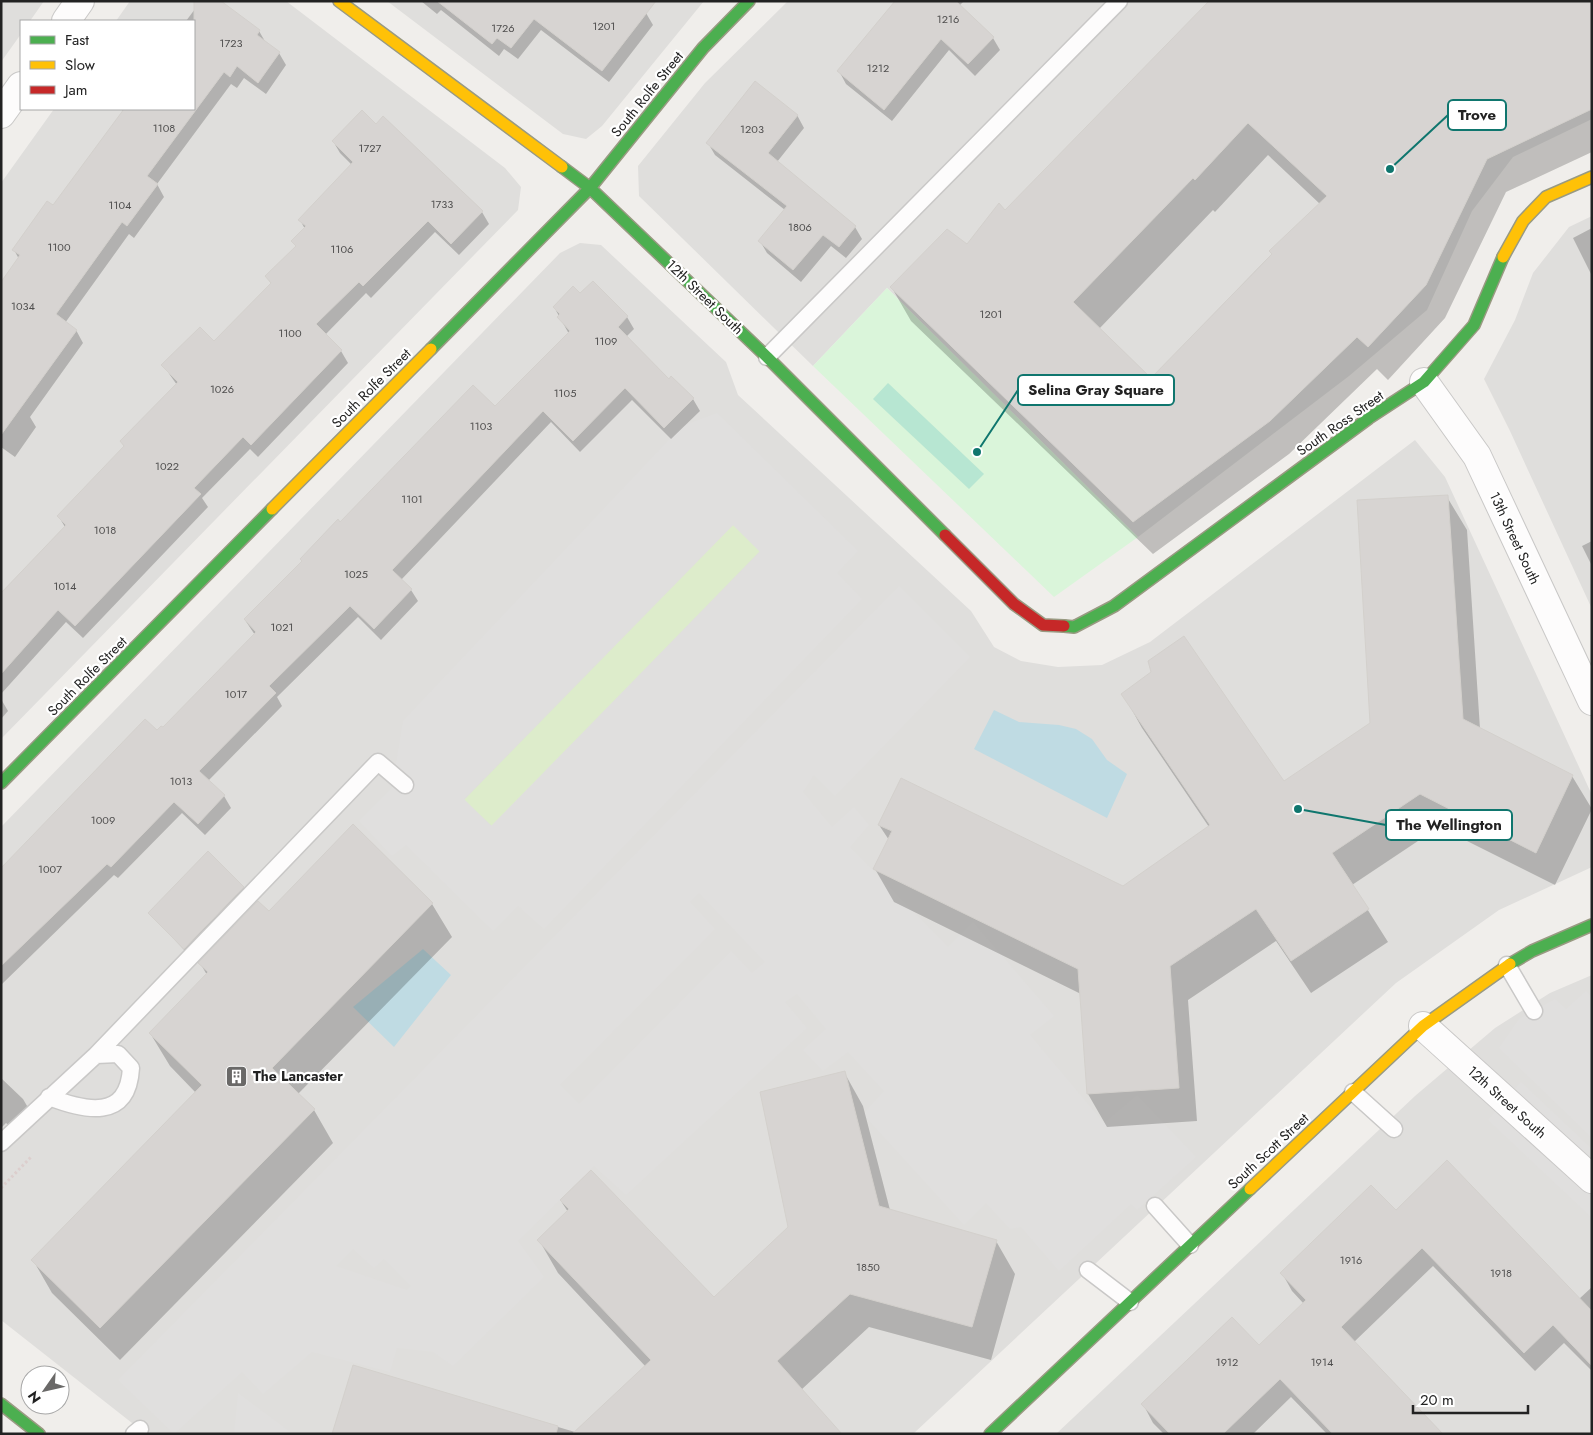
<svg xmlns="http://www.w3.org/2000/svg" width="1593" height="1435" font-family="Jost,sans-serif">
  <rect width="100%" height="100%" fill="#f0eeeb"/>
  <path fill="#dfdedc" d="M1,1h43l-14,20h-9v13l-20,28z
    M130,1h156l219,167 16,19 -3,23 -517,529v-556l53,-74h140v-88h-78z
    M387,1h317l-102,125 -16,13 -23,-5z
    M788,1h804v118l-79,38 -41,54 -45,99 -78,66 -211,161 -251,-249 -74,78 -174,-170 -1,-30 67,-83z
    M1592,216v393l-82,-178 -26,-52 31,-59 18,-47 36,-46z
    M580,243l21,2 125,117 12,33 233,216 23,36 27,14 37,6 44,-2 48,-23 265,-202 30,37 147,318v72l-93,43 -103,73 -483,451h-767l-145,-114v-493l559,-574z
    M1592,975v459h-536l359,-338 80,-68 55,-35z"/>
  <path fill="#ddeccb" d="M733,525l27,26 -268,275 -28,-26z"/>
  <path fill="#daf5da" d="M887,288l251,249 -84,60 -241,-231z"/>
  <path fill="#b7e6d2" d="M888,383l96,91 -15,15 -96,-90z"/>
  <path fill="#e0dfde" fill-rule="evenodd" d="M717,413l141,138 -21,22 25,26 -318,330 -26,-23 -25,25 -87,-86 -14,11 -33,-35 33,-33 11,-67 279,-295zM733,525l27,27 -269,274 -27,-27z
    M899,586l71,71 -135,139 -21,-21 -11,17 29,35 22,-20 15,18 -19,22 98,100 25,-25 81,94 -24,19 74,88 33,-28 59,62 -59,53 -6,-6 -72,67 -38,-44 -11,2 -24,-26 -22,22 -101,-111 21,-23 -36,-39 -25,19 -20,-21 23,-21 -29,-35 -12,8 22,26 -181,167 -32,-29 -76,75 26,36 -91,89 -20,-14 -36,-4 -7,24 -78,-20 -49,42 -21,-22 -68,62 -56,-54zM699,893l66,69 -13,11 -21,-22 -152,153 -19,-19 155,-156 -25,-27zM353,1249l21,19 10,-9 27,27 -4,4 -71,-24z
    M1586,991l6,6v141l-93,-90 20,-29 36,-20 11,10z
    M1521,1082l71,67v69l-104,-98z
    M238,1393l55,41h-59z"/>
  <path fill="#bfdbe3" d="M994,710l25,12 40,3 17,4 16,10 15,21 20,14 -20,44 -133,-69z
    M423,949l28,26 -57,72 -41,-40z"/>
  <path fill="#0003" fill-rule="evenodd" d="M201,1h18l40,30 7,12 13,10 7,12 -20,29 -22,-16 -7,10 -6,-4 -74,100 7,13 -30,41 -5,-4 -64,89 11,7 7,13 -53,74 6,10 -21,30 -14,-10v-163l18,-25 -5,-9 39,-43 70,-94 -1,-4h72v-88h-8z
    M421,1h211l14,12 7,12 -44,57 -68,-52 -23,29 -14,-10 -5,7 -58,-46 -4,4z
    M896,1h68l-5,5 34,32 7,12 -25,26 -26,-26 -57,71 -46,-37 -7,-13z
    M1210,1h382v151l-86,40 -61,126 -57,62 -11,-11 -88,85 -136,100 -242,-233 -19,-33 75,-42 38,-34zM1268,155l52,49 -169,175 -52,-50 114,-119 2,2z
    M797,115l7,13 -27,34 78,65 7,12 -16,19 -15,-12 -30,36 -34,-29 -7,-12 25,-31 -70,-55 -7,-12z
    M376,125l106,87 7,12 -30,31 -24,-23 -64,66 -5,-5 -41,42 16,16 7,12 -90,94 -8,-8 -48,49 6,9 -125,131 -17,-16 -65,72v-100l64,-67 -6,-10 66,-70 -4,-6 56,-56 -14,-20 51,-22 57,-59 -4,-8 29,-29 -3,-6 12,-12 -5,-9 52,-55 -12,-12 -7,-12z
    M1592,228v48l-19,-38z
    M593,283l34,34 7,12 -8,8 43,43 24,19 7,12 -29,28 -39,-39 -52,52 -29,-30 -150,158 10,10 7,11 -37,39 -23,-23 -81,80 5,9 -74,75 16,15 7,12 -26,27 -23,-22 -64,65 -4,-3 -113,110v-90l156,-163 6,-3 92,-94 -10,-15 96,-97 154,-115 74,-74 -15,-27 26,-12z
    M1447,497l20,33 13,199 92,47 20,33 -37,76 -116,-58 -87,58 36,57 -77,51 -35,-52 -88,59 9,121 -90,6 -19,-33 -7,-100 -187,-92 -19,-33 14,-29 -10,-15 244,63 86,-61 -67,-99 -19,-34 160,89 88,-59z
    M1592,541v25l-10,-20z
    M1,699l7,12 -7,8z
    M353,826l79,78 20,33 -154,157 16,16 19,33 -213,217 -68,-67 -19,-33 163,-167 -26,-27 -20,-33 57,-58 -7,-12 69,-51z
    M243,887l4,6 -59,61 -39,-41z
    M844,1072l19,34 27,104 106,31 19,33 -24,86 -122,-33 -68,63 39,44h-507l21,-67 221,65 71,-65 -88,-94 -19,-33 29,-28 -7,-11 153,97 76,-70z
    M1,1078l22,21 7,12 -17,18 -7,-6 -5,5z
    M1395,1212l184,87 13,-12v84l-28,-28 -29,28 -102,-105 -79,76 87,92h-114l-36,-37 -38,37h-89l-11,-11 -10,-19 116,-57 45,-43 -12,-13 -10,-18z"/>
  <path fill="#d7d4d2" stroke="#d3d0cc" fill-rule="evenodd" d="M194,1h27l39,29 -3,5 23,17 -22,31 -21,-17 -7,11 -6,-5 -77,104 11,8 -31,42 -5,-4 -66,92 21,16 -76,105v-153l19,-27 -8,-5 35,-49 6,4 71,-96h70z
    M437,1h219l-54,70 -68,-52 -23,29 -14,-10 -5,6z
    M895,1h61l38,36 -26,27 -27,-25 -57,71 -47,-39z
    M1209,1h383v108l-105,50 -61,126 -58,62 -11,-10 -87,84 -137,101 -243,-235 57,-58 20,15 32,-41 6,7zM1248,123l79,73 -58,55 3,3 -121,124 -78,-76 120,-124 2,2z
    M755,81l43,34 -30,38 88,73 -17,21 -16,-12 -30,35 -35,-29 29,-35 -81,-63z
    M362,110l14,14 7,-8 100,95 -32,33 -23,-23 -65,65 -4,-4 -43,42 26,26 -91,95 -8,-8 -49,51 7,6 -126,132 -17,-16 -57,64v-81l65,-68 -9,-9 67,-70 -4,-5 58,-59 -17,-17 39,-38 14,14 57,-58 -6,-7 31,-30 -5,-5 15,-15 -8,-6 55,-58 -21,-21z
    M593,281l35,35 -10,11 51,52 2,-3 23,22 -30,30 -39,-40 -52,53 -30,-30 -151,159 20,19 -38,40 -24,-23 -81,80 7,7 -77,78 26,24 -27,29 -24,-22 -63,65 -4,-3 -106,102v-98l144,-149 12,11 4,-4 2,1 93,-95 -12,-13 58,-58 -2,-2 38,-40 2,3 133,-137 22,21 75,-75 -13,-14 3,-3 -7,-7 20,-21 7,7z
    M1448,495l15,224 110,56 -37,78 -116,-59 -88,59 37,56 -78,52 -35,-52 -86,57 9,122 -92,6 -9,-125 -205,-100 19,-38 -14,-6 23,-47 222,108 87,-61 -89,-131 30,-22 -3,-11 36,-25 100,145 86,-58 -13,-223z
    M353,824l80,79 -161,165 43,41 -215,219 -69,-68 171,-175 -53,-52 59,-61 -10,-9 60,-62 11,10z
    M208,851l36,36 -60,62 -36,-36z
    M845,1071l34,135 118,34 -25,87 -122,-33 -73,67 65,73h-270l79,-74 -114,-120 32,-31 -9,-9 31,-30 123,127 74,-70 -28,-135z
    M1447,1160l145,151v55l-39,-41 -29,28 -102,-105 -81,79 102,107h-110l-53,-55 -57,55h-53l-29,-30 91,-87 27,28 47,-45 -26,-27 91,-88 25,25z
    M353,1365l205,61 -2,8h-224z"/>
  <g fill="none" stroke-linecap="round" stroke-linejoin="round">
    <defs>
      <path id="lane" d="M767,357l352,-356
        M1507,965l27,46
        M96,1055l282,-293 27,23
        M1353,1092l41,37
        M1,1143l95,-88 22,-1 13,14c-3,53 -46,43 -82,29
        M1155,1206l35,39
        M1088,1270l42,32
        M134,1434l6,-5"/>
      <path id="street" d="M66,21l14,-20
        M1,114l20,-28
        M1424,382l53,74 115,245
        M1423,1026l169,153"/>
      <path id="fast" d="M562,167l28,21 177,169 178,178
        M431,349l159,-161 113,-140 46,-47
        M1064,626l10,1 40,-21 255,-188 55,-36 50,-57 29,-68
        M1,783l271,-274
        M1510,964l22,-13 60,-26
        M1,1404l38,30
        M990,1434l260,-245"/>
      <path id="slow" d="M339,1l223,166
        M1503,257l20,-36 23,-24 46,-20
        M272,509l159,-160
        M1250,1189l173,-163 87,-62"/>
      <path id="jam" d="M945,535l69,69 29,21 21,1"/>
    </defs>
    <use href="#lane" stroke="#c9c8c7" stroke-width="19"/>
    <use href="#street" stroke="#c9c8c7" stroke-width="30"/>
    <use href="#fast" stroke="#999a82" stroke-width="14"/>
    <use href="#slow" stroke="#999a82" stroke-width="14"/>
    <use href="#jam" stroke="#999a82" stroke-width="14"/>
    <path stroke="#dccecd" stroke-width="3" stroke-dasharray="2.5 2.5" stroke-linecap="butt" d="M1,1188l31,-32"/>
    <use href="#lane" stroke="#fdfcfc" stroke-width="16"/>
    <use href="#street" stroke="#fdfcfc" stroke-width="28"/>
    <use href="#fast" stroke="#4caf50" stroke-width="11"/>
    <use href="#slow" stroke="#ffc107" stroke-width="11"/>
    <use href="#jam" stroke="#c62828" stroke-width="11"/>
  </g>
  <defs>
    <symbol id="building-square" viewBox="-11 -11 22 22"><rect x="-9" y="-9" width="18" height="18" rx="4" fill="#6a6968" stroke="#fff"/><path d="M-4-6H4V6H1V3H-1V6H-4ZM-2.5-4.3h1.7v1.8h-1.7ZM.8-4.3h1.7v1.8H.8ZM-2.5-1h1.7V.8h-1.7ZM.8-1h1.7V.8H.8Z" fill="#fff"/></symbol>
  </defs>
  <g fill-rule="evenodd">
    <use href="#building-square" x="224" y="1064" width="25" height="25"/>
  </g>
  <g text-anchor="middle" stroke-width="4.5" stroke-linejoin="round" paint-order="stroke">
    <g font-size="11" fill="#4f4e4e">
      <text x="948" y="23">1216</text>
      <text x="604" y="30">1201</text>
      <text x="503" y="32">1726</text>
      <text x="231" y="47">1723</text>
      <text x="878" y="72">1212</text>
      <text x="164" y="132">1108</text>
      <text x="752" y="133">1203</text>
      <text x="370" y="152">1727</text>
      <text x="442" y="208">1733</text>
      <text x="120" y="209">1104</text>
      <text x="800" y="231">1806</text>
      <text x="59" y="251">1100</text>
      <text x="342" y="253">1106</text>
      <text x="23" y="310">1034</text>
      <text x="991" y="318">1201</text>
      <text x="290" y="337">1100</text>
      <text x="606" y="345">1109</text>
      <text x="222" y="393">1026</text>
      <text x="565" y="397">1105</text>
      <text x="481" y="430">1103</text>
      <text x="167" y="470">1022</text>
      <text x="412" y="503">1101</text>
      <text x="105" y="534">1018</text>
      <text x="356" y="578">1025</text>
      <text x="65" y="590">1014</text>
      <text x="282" y="631">1021</text>
      <text x="236" y="698">1017</text>
      <text x="181" y="785">1013</text>
      <text x="103" y="824">1009</text>
      <text x="50" y="873">1007</text>
      <text x="1351" y="1264">1916</text>
      <text x="868" y="1271">1850</text>
      <text x="1501" y="1277">1918</text>
      <text x="1227" y="1366">1912</text>
      <text x="1322" y="1366">1914</text>
    </g>
    <g font-size="14" fill="#222" stroke="#fff">
      <text transform="translate(647 94) rotate(-51)" y="5">South Rolfe Street</text>
      <text transform="translate(705 297) rotate(44)" y="5">12th Street South</text>
      <text transform="translate(371 388) rotate(-45)" y="5">South Rolfe Street</text>
      <text transform="translate(1340 423) rotate(-35)" y="5">South Ross Street</text>
      <text transform="translate(1515 538) rotate(65)" y="5">13th Street South</text>
      <text transform="translate(87 676) rotate(-45)" y="5">South Rolfe Street</text>
      <text transform="translate(1507 1102) rotate(42)" y="5">12th Street South</text>
      <text transform="translate(1268 1151) rotate(-43)" y="5">South Scott Street</text>
    </g>
    <g font-size="14" font-weight="bold" fill="#222" stroke="#fff" text-anchor="start">
      <text x="253" y="1081">The Lancaster</text>
    </g>
  </g>
  <path fill="none" stroke="#0f766e" stroke-width="2" d="M1390 169L1448 115M977 452L1018 390M1298 809L1386 825"/>
  <g fill="#0f766e" stroke="#fff" stroke-width="2">
    <circle cx="1390" cy="169" r="5"/>
    <circle cx="977" cy="452" r="5"/>
    <circle cx="1298" cy="809" r="5"/>
  </g>
  <g fill="#fff" stroke="#0f766e" stroke-width="2">
    <rect x="1448" y="100" width="58" height="30" rx="5"/>
    <rect x="1018" y="375" width="156" height="30" rx="5"/>
    <rect x="1386" y="810" width="126" height="30" rx="5"/>
  </g>
  <g font-size="15" text-anchor="middle" font-weight="bold" fill="#222">
    <text x="1477" y="120">Trove</text>
    <text x="1096" y="395">Selina Gray Square</text>
    <text x="1449" y="830">The Wellington</text>
  </g>
  <rect width="1593" height="1435" fill="none" stroke="#222222" stroke-width="5"/>
  <rect x="20" y="20" width="175" height="90" fill="#ffffff" stroke="#a7a7a7"/>
  <rect x="30" y="36" width="25" height="8" fill="#4caf50" stroke="#a7a7a7"/>
  <text x="65" y="45" font-size="15" fill="#222222">Fast</text>
  <rect x="30" y="61" width="25" height="8" fill="#ffc107" stroke="#a7a7a7"/>
  <text x="65" y="70" font-size="15" fill="#222222">Slow</text>
  <rect x="30" y="86" width="25" height="8" fill="#c62828" stroke="#a7a7a7"/>
  <text x="65" y="95" font-size="15" fill="#222222">Jam</text>
  <g transform="translate(45 1390) rotate(236)"><circle r="24" fill="#ffffff" stroke="#a7a7a7"/>
  <path d="M0-4L9 19L0 12L-9 19Z" fill="#6a6968"/>
  <text y="-8" font-size="14" font-weight="bold" text-anchor="middle" fill="#222222">N</text>
  </g>
  <path d="M1413 1405v8h115v-8" fill="none" stroke="#222222" stroke-width="2.5"/>
  <text x="1420" y="1405" font-size="15" fill="#222222" stroke="#ffffff" stroke-width="4" paint-order="stroke">20 m</text>
</svg>
